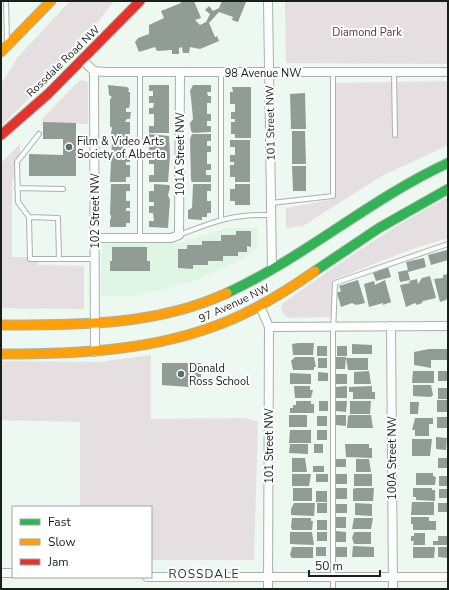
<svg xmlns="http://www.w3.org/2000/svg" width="449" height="590" font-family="'Nunito Sans',sans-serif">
  <rect width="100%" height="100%" fill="#ecf8f0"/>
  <path fill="#dff6e7" d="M226,228h32l-1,19 -10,10 -55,25 -56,14h-35l1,-52 78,-1z"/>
  <path fill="#e6dfe2" d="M70,1h44c-33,45 -73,86 -113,125v-42l16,-26z
    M285,1h163v63l-162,-1z
    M84,80l4,2v42l-45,-1 -1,-4 37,-38z
    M448,81v64l-68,32 -77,49 -17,2v-20l49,-9 1,-116z
    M20,144v34l-8,1v78h26v8l46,1v43l-83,-1v-145z
    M448,197v41l-36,11 -79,31 -2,37 -42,1 -5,-3 -3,-7 1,-4c54,-38 107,-76 166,-107z
    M151,355v64l94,-1 13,4 -4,138h-103v-53h-71v-85l-79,-2v-59l99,1z"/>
  <path fill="#919c95" d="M180,1h14l7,17 -6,2 5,5 6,-3 4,-8 -5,-4 4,-4 4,5 6,-3 3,-7 24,1 -8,20 -6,-2 1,-3 -14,-5 -10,11 6,14 2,-1 2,5 -19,8 -10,-2 -1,6h-6l-1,-6 -3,1v6h-7v-4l-15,1 -2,-4 -16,5 -4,-10 3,-4 11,-4v-9l15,-7 -3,-7 20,-8z
    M108,85l19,2 2,2 -1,3h2v12l-1,4h-3v4h5l-1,7h-3l-2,3h5v12h-4v4h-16l2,-10 -2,-2v-27l2,-2 -3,-2z
    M149,85h20v48h-20v-7h5v-12h-5v-6h4l1,-5h-5v-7h4v-5h-4z
    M193,85h18v7h-4l1,4h3v7h-4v11h4v7h-4v5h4v6l-18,1 -2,-2 -1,-8 3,-4 -2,-21h2h-2l-1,-7z
    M232,87h19v51h-16v-4h-4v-12h4v-3h-4v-7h4v-8h-5v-12h3z
    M305,93l1,36h-15l-1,-35z
    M43,122l33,1v53h-47v-22l34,1v-16h-20z
    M292,131h13l1,33h-14z
    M149,134l20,2 1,20 -2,26h-19v-7h5v-11h-5v-7h4v-4h-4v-7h4l1,-5h-5z
    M192,134h19v7h-4v5h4v6h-4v12h4v6h-5v5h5v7h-19l-1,-2 -1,-41z
    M230,140h20v42h-15v-5h-5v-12h4v-3h-4v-7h5v-8h-5z
    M112,141h18v6h-3l-1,5v4h4v6h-4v3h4v12h-4v5h-16z
    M292,166h14v25h-13z
    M111,184h19v7h-4v10h4v7h-4v3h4v12h-4v4h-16v-8h1v-4h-1z
    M154,184l15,1 1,2 -2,8 2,5 -2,28 -19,-1v-6h5l-1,-8h-4v-7h5v-4h-5v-11h5z
    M193,184h18v7h-4v10h4v12h-4v4h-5v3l-14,-1v-9l4,-2z
    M235,184h15v21h-15v-4h-5v-12h5z
    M236,231h15v16l-4,-1v6h-9v4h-15v5h-15v4h-15v4l-15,-1v-19h9v-4h15v-4h19v-6h15z
    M112,247h35v14h3v10h-40v-10h2z
    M447,250l1,10 -17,5 -3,-10z
    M424,258l2,9 -18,5 2,8 -10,2 -2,-10 10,-2 -2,-8z
    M388,267l3,10 -15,4 -3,-8z
    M448,274v23l-2,3 -6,2 -6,-23 9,-1v-3z
    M430,276l6,22 -13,3 -1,2 -5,2 -2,-2 -9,4 -6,-22 10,-2 -1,-2 8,-2 1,5 4,-6z
    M358,280l7,23 -9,2 -4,-2 -11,4 -4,-14 4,-2 -2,-5z
    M385,280l6,22 -8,3v-2l-14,4 -5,-23 10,-3 1,4z
    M298,343h16l-1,12h-20l-1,-11z
    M352,344l20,1v9h-20z
    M317,346h10v10h-10z
    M337,346h10v10h-10z
    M429,349h19v11h-17v8l-17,-3v-13z
    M295,357h19l2,10h-2v3h-21l-2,-9z
    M336,357h10l-1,12h-9z
    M318,358h9v10h-9z
    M346,358h22v12h-20z
    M162,363h39v22h-12v2l-27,-2z
    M369,371l2,13h-17v-12z
    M413,371h21v12h-22z
    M438,371h10v10h-10z
    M318,372l10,1v8h-10z
    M290,373l21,1v10h-21z
    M336,374h11v10h-11z
    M413,385h18l2,10 -2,2 -18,-1z
    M294,386h16v4h3l-2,8h-16z
    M347,386v12h-11v-11z
    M372,386v6h3v7h-22v-7h-4v-5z
    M438,388h10v11h-10z
    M437,400h11v12h-11z
    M296,401h15v3h3v9h-24v-5h3v-3h3z
    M319,401h9v10h-9z
    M336,401h11l-1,11 -10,-1z
    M350,401h21l-1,13h-20z
    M410,402h9l-1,12h-8z
    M289,415h18v12h-18z
    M336,415h10v11l-10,-1z
    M350,415h21l2,13h-26l1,-12z
    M317,416h10v10h-10z
    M437,417h11v11h-11z
    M415,418h18v6h-4v12h-14v-6h-3z
    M290,430h21v13h-22z
    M317,430h10v10h-10z
    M436,437l11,1 -1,12 -10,-1z
    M412,439h20l-2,17h-18z
    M290,444h18v10l-19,-1z
    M314,444h9v9h-9z
    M345,444h24v4h3v10l-26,-1z
    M292,458h13l2,14h-15z
    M438,458h10v10h-10z
    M336,459h10v8h-10z
    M356,459h13l2,13h-15z
    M313,466h11v6h-11z
    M416,473h17v3l3,1 -1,8h-19z
    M292,474h19l-2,12h-17z
    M316,474h12v8h-12z
    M336,474h11v10h-11z
    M354,474h18v12h-18z
    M439,476h9v10h-9z
    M293,488h19v13h-19z
    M336,488h11v11h-11z
    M356,488h18l-1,13h-20v-12z
    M413,488h19v2h3v11l-19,-1v-3h-3z
    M439,489h9v9h-9z
    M316,491h11v11h-11z
    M412,502h22v13h-23z
    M294,503h21l-1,13 -23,-1v-6z
    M317,503h10v10h-10z
    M355,503l17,1v12l-17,-1z
    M438,503h10v9h-10z
    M335,504h12v9h-12z
    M336,517h10v11h-10z
    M411,517h18v4h7v9h-23v-6h-2z
    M292,518h19v3h2l-1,9h-20l-1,-3z
    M354,518h19l-2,11h-19z
    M317,520h10v10h-10z
    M336,531l10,1v10h-10z
    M290,532h22l2,13 -24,-1z
    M317,532h10v9h-10z
    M354,532h17v12h-17l-2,-6z
    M414,533h11v12h-12l1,-4h-3v-5h3z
    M438,536h10v9h-15v-4h5z
    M353,546l21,1v10h-22z
    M292,547h21v11h-21l-2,-3z
    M316,547h10v9h-10z
    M336,547h11v10h-11z
    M413,547h22l-1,11h-21z
    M438,547h10v11l-10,-1z"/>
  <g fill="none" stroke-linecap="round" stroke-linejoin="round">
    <defs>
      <path id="lane" d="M6,1l1,42
        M394,72l1,63
        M17,188l46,1
        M271,203l62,-7v-123
        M29,217l-11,-15 -1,-40 22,-28
        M221,219v-146
        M179,235c36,-14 54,-21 92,-20
        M140,238v-165
        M59,259l-1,-41 -29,-1 1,42h65
        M333,589v-255l2,-51 113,-39"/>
      <path id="street" d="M268,1l4,269
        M82,60l12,11 11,1h343
        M94,71l1,281
        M95,238h76l8,-3 1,-163
        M260,306l9,21 -1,262
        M391,326l2,263
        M269,327l179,-1
        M1,573h12
        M147,577h301"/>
      <path id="fast" d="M315,271l64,-43 69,-39
        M227,293c78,-36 143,-94 221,-130"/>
      <path id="slow" d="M1,52l50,-51
        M1,325c77,0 155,1 226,-32
        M1,354c77,0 155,-3 227,-33 31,-13 60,-31 87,-50"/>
      <path id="jam" d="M1,135l47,-41 92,-93"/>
    </defs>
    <use href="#lane" stroke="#a8b2ac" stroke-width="6"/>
    <use href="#street" stroke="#a8b2ac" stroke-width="10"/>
    <use href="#fast" stroke="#a8b2ac" stroke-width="11"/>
    <use href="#slow" stroke="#a8b2ac" stroke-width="11"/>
    <use href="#jam" stroke="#a8b2ac" stroke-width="11"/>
    <use href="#lane" stroke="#fcfefd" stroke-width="4"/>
    <use href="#street" stroke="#fcfefd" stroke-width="8"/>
    <use href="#fast" stroke="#30b455" stroke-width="9"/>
    <use href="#slow" stroke="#ff9f0a" stroke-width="9"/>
    <use href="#jam" stroke="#e5322d" stroke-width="9"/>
  </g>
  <g fill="#626c65" stroke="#fff" stroke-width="1.5">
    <circle cx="69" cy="147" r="4"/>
    <circle cx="181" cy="374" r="4"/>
  </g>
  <g text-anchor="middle" stroke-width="4" stroke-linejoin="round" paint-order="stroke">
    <g font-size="11" fill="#61324e" stroke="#fff">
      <text x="367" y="36">Diamond Park</text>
    </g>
    <g font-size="11" fill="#17201a" stroke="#fff">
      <text transform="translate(63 61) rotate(-44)" y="4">Rossdale Road NW</text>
      <text x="263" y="77">98 Avenue NW</text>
      <text transform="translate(270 123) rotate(-91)" y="4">101 Street NW</text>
      <text transform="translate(180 154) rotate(-90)" y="4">101A Street NW</text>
      <text transform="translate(95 211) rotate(-90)" y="4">102 Street NW</text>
      <text transform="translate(234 303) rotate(-25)" y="4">97 Avenue NW</text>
      <text transform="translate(269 446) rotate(-90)" y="4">101 Street NW</text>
      <text transform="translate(392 458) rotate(-90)" y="4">100A Street NW</text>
    </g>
    <g font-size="11" fill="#17201a" stroke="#fff" text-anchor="start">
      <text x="77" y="145">Film &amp; Video Arts<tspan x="77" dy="13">Society of Alberta</tspan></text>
      <text x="189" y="372">Donald<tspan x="189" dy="13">Ross School</tspan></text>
    </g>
    <g font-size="12" letter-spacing="1" fill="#23372b" stroke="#fff">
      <text x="204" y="578">ROSSDALE</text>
    </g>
  </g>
  <rect width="449" height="590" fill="none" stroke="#17201a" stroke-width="4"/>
  <rect x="12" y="506" width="140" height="72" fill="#ffffff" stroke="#a2a6a3"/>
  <rect x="20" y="519" width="20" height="6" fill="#30b455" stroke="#a2a6a3"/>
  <text x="48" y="526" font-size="12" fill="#17201a">Fast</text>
  <rect x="20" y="539" width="20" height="6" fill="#ff9f0a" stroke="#a2a6a3"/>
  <text x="48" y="546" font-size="12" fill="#17201a">Slow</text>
  <rect x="20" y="559" width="20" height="6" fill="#e5322d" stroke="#a2a6a3"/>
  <text x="48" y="566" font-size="12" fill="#17201a">Jam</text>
  <path d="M309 570v6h71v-6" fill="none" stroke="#17201a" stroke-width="2"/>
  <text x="315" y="570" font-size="12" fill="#17201a" stroke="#ffffff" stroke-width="3" paint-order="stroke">50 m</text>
</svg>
